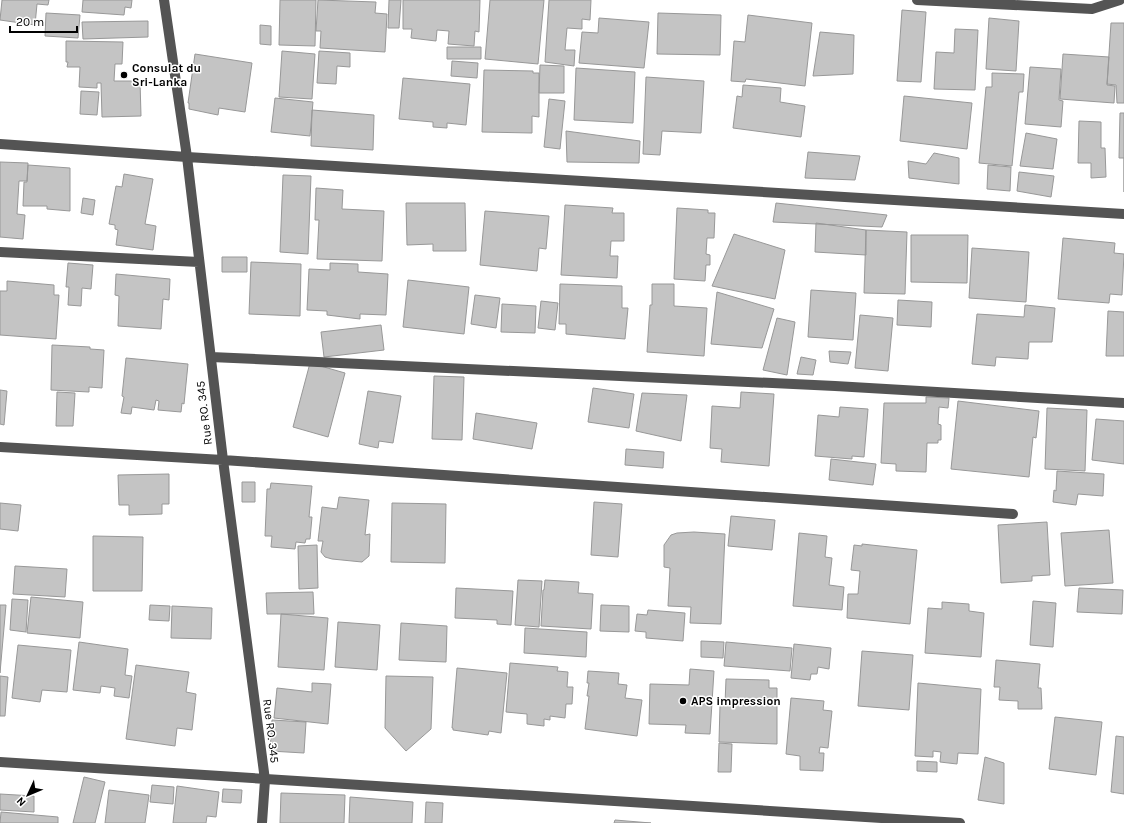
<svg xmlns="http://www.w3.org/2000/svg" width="1124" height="823" font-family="Karla,sans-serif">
  <rect width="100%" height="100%" fill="#fff"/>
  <path fill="#c4c4c4" stroke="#989898" d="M2,0h47l-1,5 -11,-1 -2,21 -35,-5z
    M83,0h49l-1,8 -6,-1 -1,8 -42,-3z
    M280,0h36l-1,46 -36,-1z
    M318,0l58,2 -1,11 12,1 -2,38 -65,-4 1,-17h-5z
    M389,0h12l-2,28h-11z
    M403,0h77l-1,32 -4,-1 -1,15 -26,-2 1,-13 -12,-1 -1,11 -25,-3 1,-9h-9z
    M490,0h54l-6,64 -53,-5z
    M549,0h42l-1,20 -8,-1v10l-15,-1 -2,22h10l-1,16 -29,-4z
    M902,10l24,2 -5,70 -24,-1z
    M46,13l34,2 -2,23 -33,-2z
    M658,13l63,2 -1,40 -63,-1z
    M748,15l64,8 -7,63 -59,-7 -1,3 -14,-1 3,-40 11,1z
    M599,18l50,4 -5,46 -65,-5 3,-31 16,1z
    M989,18l30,3 -3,50 -30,-2z
    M148,21v16l-65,2 -1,-17z
    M1111,23h13v80h-7l-1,-18 -9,-1z
    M260,25l11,1v19l-11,-1z
    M955,29l23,1 -3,60 -41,-1 2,-37 18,1z
    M820,32l34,3 -1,39 -40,2z
    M66,41l57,1 -1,22h-7l-1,17h26l1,35 -39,1 -1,-34h-4v5l-18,-1 1,-20h-13l1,-5h-2z
    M447,47h34v12h-34z
    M282,51l33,3 -3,45 -33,-2z
    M319,51l31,2v14l-13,-1 -1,18 -19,-1z
    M195,54l57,9 -7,49 -26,-4 -1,7 -29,-6v-6h-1z
    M1063,54l46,3 -2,28 8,1 -1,17 -54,-4z
    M452,61l26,2 -1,15 -26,-2z
    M540,65l24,1v27h-25z
    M1030,67l31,2 -2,31 4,1 -2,26 -36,-3z
    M576,68l59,4 -2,51 -59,-3z
    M484,70l49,1v2h6v44l-7,-1v17l-50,-1z
    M992,73l32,1 -1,18h-4l-7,74 -33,-3 7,-76h6z
    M646,77l58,4 -3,52 -39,-2 -2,24 -17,-1z
    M403,78l67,6 -4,41 -19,-2v5l-14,-1v-5l-34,-3z
    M743,85l38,3 -1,14 25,4 -4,31 -68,-9 4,-32 5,1z
    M81,91l18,1 -2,23 -17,-1z
    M904,96l68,7 -5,46 -67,-8z
    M275,98l38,4 -3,34 -39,-4z
    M549,99l16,2 -5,48 -16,-2z
    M312,110l62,5 -1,35 -62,-4z
    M1120,113h4v79v-34h-5z
    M1079,121l22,1v26h4l1,29 -15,1v-15h-13z
    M566,131l74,10 -1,22 -72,-1z
    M1026,133l31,6 -4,30 -33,-3z
    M808,152l52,4 -5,24 -50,-2z
    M934,153l25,5v26l-50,-6 -1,-17 18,3z
    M0,162l28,1 -1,18h-8l-2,33 8,1 -2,24 -23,-2z
    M28,165l42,3v43l-23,-2v-3h-24l1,-24h3z
    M988,165l23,2 -1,24 -23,-2z
    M1019,172l35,4 -3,21 -34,-6z
    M124,174l29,5 -8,45 11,2 -3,24 -37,-5 2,-15 -3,-1v-4l-6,-1 7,-38 6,1z
    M283,175l28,1 -3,78 -28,-2z
    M316,188l27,2 -1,19 42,2 -2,50 -65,-2 2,-39h-4z
    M83,198l12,2 -2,15 -12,-2z
    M406,203h59l1,48h-33v-7l-26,1z
    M776,203l111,12 -5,12 -109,-5z
    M565,205l48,3 -1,5h12v28h-13l-1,15h8l-1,22 -56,-3z
    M677,208l31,2v3h7l-1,25h-7l-1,16 4,1v10h-4l-1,16 -31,-2z
    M485,211l64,5 -3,33 -7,-1 -2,23 -57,-6z
    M816,223l50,7v25l-51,-3z
    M866,230l41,2 -2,62 -41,-1z
    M734,234l51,16 -10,49 -63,-13z
    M911,235h57l-1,48 -56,-1z
    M1063,238l52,5 -1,10 10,1 -2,41 -12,-1 -1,9 -51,-4z
    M972,248l57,4 -3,50 -57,-4z
    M222,257h25v15h-25z
    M251,262l50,2 -1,52 -51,-2z
    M68,263l25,2 -2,24 -9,-1 -1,18 -13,-1 1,-18h-3z
    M330,263l28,1v8l30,2 -2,41 -26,-1v5l-33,-4v-4l-20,-1 2,-41 21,1z
    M116,274l54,5 -1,21 -6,-1 -2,30 -43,-3 1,-30 -4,-1z
    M408,280l61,7 -5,47 -61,-7z
    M7,281l47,4v10h5l-3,44 -56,-4v-44h7z
    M560,284l62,2v22h6l-3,31 -59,-5v-10h-7z
    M652,284h22v22l33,2 -3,48 -57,-4 3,-47h2z
    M811,290l45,3 -3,47 -45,-3z
    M717,292l57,17 -12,39 -51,-4z
    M475,295l25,3 -4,30 -25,-4z
    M898,300l34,2 -1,25 -34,-2z
    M541,301l17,2 -3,27 -17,-2z
    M502,304l34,2 -1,27 -34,-1z
    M1025,305l30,3 -3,34h-23l-1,17 -32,-2 -1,9 -23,-2 5,-50 47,3z
    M1108,311l16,1v44h-18z
    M860,315l33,3 -5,53 -33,-3z
    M777,318l18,4 -8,53 -24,-5z
    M381,325l3,25 -60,7 -3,-25z
    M52,345l38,2v2l14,1 -2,38 -13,-1v5l-38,-2z
    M829,351l22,1 -3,12 -18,-2z
    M801,357l15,3 -3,15 -16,-1z
    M126,358l62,6 -4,40 -2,-1 -1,9 -23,-2 1,-9 -3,-1 -2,10 -22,-3 -1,7 -10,-1 3,-16 -2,-1z
    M310,363l35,10 -17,64 -35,-10z
    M434,376l30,1 -2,63 -30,-1z
    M593,388l41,6 -5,34 -41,-6z
    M0,390l7,1 -3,34 -4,-1z
    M368,391l33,5 -8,47 -14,-2 -1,7 -19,-4z
    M57,392l18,1 -2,33h-17z
    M741,392l33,2 -5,72 -48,-4 1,-13 -12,-1 2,-42 28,2z
    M642,393l45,2 -6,46 -45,-10z
    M926,397l23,1 -1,10 -9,-1 -1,17 3,1v15h-3v3h-11l-1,29 -30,-1v-7l-15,-1 3,-60h42z
    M958,401l81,10 -3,27 -3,-1 -4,40 -78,-8z
    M840,407l28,2 -4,48 -12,-1v3l-37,-3 3,-41 21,2z
    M1047,408l40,2 -2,61 -40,-2z
    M476,413l61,10 -5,26 -59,-10z
    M1096,419l28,2v43l-32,-4z
    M626,449l38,3 -1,16 -38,-3z
    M831,459l45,5 -3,21 -44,-5z
    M1057,471l47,3 -1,22 -25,-2 -2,11 -23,-3 1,-12 2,1z
    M169,474v30h-7v10l-33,1v-10h-10l-1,-30z
    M242,482h13v20h-13z
    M271,483l41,3 -3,31h3l-2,22h-4l-1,4 -9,-1 -1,7 -24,-2 1,-11h-7l2,-47h3z
    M339,497l30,3 -4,35 5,-1 -1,22 -7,6 -30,-3 -7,-2 -4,-5 2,-11h-5l4,-34 15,2z
    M594,502l28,2 -4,53 -27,-2z
    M0,503l21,2 -3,26 -18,-2z
    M392,503l54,1 -1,59 -54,-1z
    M731,516l44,4 -3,30 -44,-4z
    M1047,522l3,53 -18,1v5l-31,2 -3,-58z
    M1109,530l4,53 -48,3 -4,-53z
    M694,532l31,2 -4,90 -31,-1 1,-16 -23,-1 2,-38 -6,-1v-22l7,-10 6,-2z
    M799,533l28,3 -2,21 7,1 -3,27 15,2 -2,23 -49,-4z
    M93,536l50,1 -1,54h-49z
    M862,544l55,6 -7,74 -63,-6 1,-24h10l2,-23 -9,-1 3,-25 8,1z
    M317,545l1,43 -19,1 -1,-43z
    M15,566l52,3 -2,28 -52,-3z
    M518,580l24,1 -3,46 -24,-2z
    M545,580l34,2 -1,11 15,1 -2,35 -50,-3 2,-36h1z
    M456,588l57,3 -2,34 -14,-1v-4l-42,-2z
    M1079,588l44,2 -1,24 -45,-2z
    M313,592l1,22h-47l-1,-21z
    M31,597l52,5 -3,36 -53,-5z
    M12,599l16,1 -2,32 -16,-2z
    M1033,601l23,2 -3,44 -23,-2z
    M942,602l27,2v7l15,2 -3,44 -56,-4 3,-45 14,1z
    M0,605h6l-6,68z
    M150,605l20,1 -1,15 -20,-1z
    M601,605l28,1v26l-29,-1z
    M172,606l40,2 -1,31 -40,-1z
    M648,610l37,3 -2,28 -37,-3v-6l-11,-1 2,-17 10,1z
    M281,614l47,4 -4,52 -46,-3z
    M338,622l42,3 -3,45 -42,-3z
    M401,623l46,3 -1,36 -47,-2z
    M525,628l62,4 -1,25 -62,-4z
    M701,641l23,1 -1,16 -22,-1z
    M79,642l49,7 -3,26 7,1 -3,22 -15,-2 1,-8 -14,-2 -1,7 -27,-3z
    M726,642l66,6 -2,23 -66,-5z
    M794,644l37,4 -2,21 -11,-2 -1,7h-6l-1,6 -19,-2z
    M18,645l53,5 -4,42 -25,-2 -2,12 -28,-4z
    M862,651l51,4 -4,55 -51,-4z
    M996,660l44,4 -2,24h3l1,21h-24v-8l-19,-1 1,-13h-6z
    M510,663l48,4 -1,4 11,1 -1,15h6l-1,17h-6l-1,14 -15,-2v4l-6,-1v7l-17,-2v-10l-21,-2z
    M136,665l53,7 -3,20 10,2 -4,36 -15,-2 -2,18 -49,-7z
    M457,668l50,5 -6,60 -12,-2 -1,4 -35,-5v-2h-1z
    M690,669l24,2 -4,63 -25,-1 1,-8 -37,-1 1,-40 39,1z
    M588,671l31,2 -1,11 9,1 -2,13 17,2 -5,36 -52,-7 4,-33h-2l2,-13h-2z
    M0,676l8,1 -3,39h-5z
    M386,676l47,1 -2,52 -25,22 -21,-23z
    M726,679l43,1v8h8v56l-58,-2 1,-37 5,-1z
    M312,683l19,1 -3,40 -54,-6 3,-30 35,4z
    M918,683l63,6 -3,65 -20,-1 -1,11 -17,-2 1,-10 -8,-1v6l-18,-1z
    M791,698l33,3 -1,9 9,1 -4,37 -8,-1 -1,6h5l-1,18 -23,-1v-14l-14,-2z
    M1055,717l47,5 -6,53 -47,-6z
    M272,720l34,2 -2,31 -34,-2z
    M1116,736l8,1v57l-13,-2z
    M719,743l13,1 -1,28h-13z
    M985,757l19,6v41l-26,-4z
    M917,761l20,1v10l-20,-1z
    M84,777l21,5 -10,41h-22z
    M152,785l22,2 -1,17 -23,-2z
    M177,786l42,6 -3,25 -9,-1 -1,7h-33z
    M223,789l19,1 -1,13 -19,-1z
    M109,790l40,5 -4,28h-40z
    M281,793l64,2 -1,28h-64z
    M0,794l34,2v16l-34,-2z
    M350,797l63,5 -1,21h-63z
    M426,802l17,1 -1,20h-17z
    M1,812l57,5v6h-58z
    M615,820l36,3h-37z"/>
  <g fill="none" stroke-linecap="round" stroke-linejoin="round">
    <path stroke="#545454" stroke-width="10" d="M164,0l23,157 36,303 42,320 -3,43
      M917,0l175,9 28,-9
      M0,144l187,13 937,57
      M0,252l199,10
      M211,357l624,29 289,17
      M0,447l223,13 790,54
      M0,762l960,61"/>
  </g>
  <g fill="#000" stroke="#fff" stroke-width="1.5">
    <circle cx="124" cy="75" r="4"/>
    <circle cx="683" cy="701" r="4"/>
  </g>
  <g text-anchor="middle" stroke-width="3" stroke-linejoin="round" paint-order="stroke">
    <g font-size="12" font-weight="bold" fill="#000" stroke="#fff" text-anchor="start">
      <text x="132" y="72">Consulat du<tspan x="132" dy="14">Sri-Lanka</tspan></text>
      <text x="691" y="705">APS impression</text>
    </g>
    <g font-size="12" fill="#000" stroke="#fff">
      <text transform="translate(204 413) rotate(-97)" y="4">Rue RO. 345</text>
      <text transform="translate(271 731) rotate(83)" y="4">Rue RO. 345</text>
    </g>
  </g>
  <g transform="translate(28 795) rotate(226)" stroke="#ffffff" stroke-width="3" paint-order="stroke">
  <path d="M0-3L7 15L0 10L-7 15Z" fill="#000000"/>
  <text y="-6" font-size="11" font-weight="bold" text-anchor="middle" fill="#000000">N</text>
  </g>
  <path d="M10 26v6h67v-6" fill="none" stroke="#000000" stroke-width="2"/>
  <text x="16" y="26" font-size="12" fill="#000000" stroke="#ffffff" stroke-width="3" paint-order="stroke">20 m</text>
</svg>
